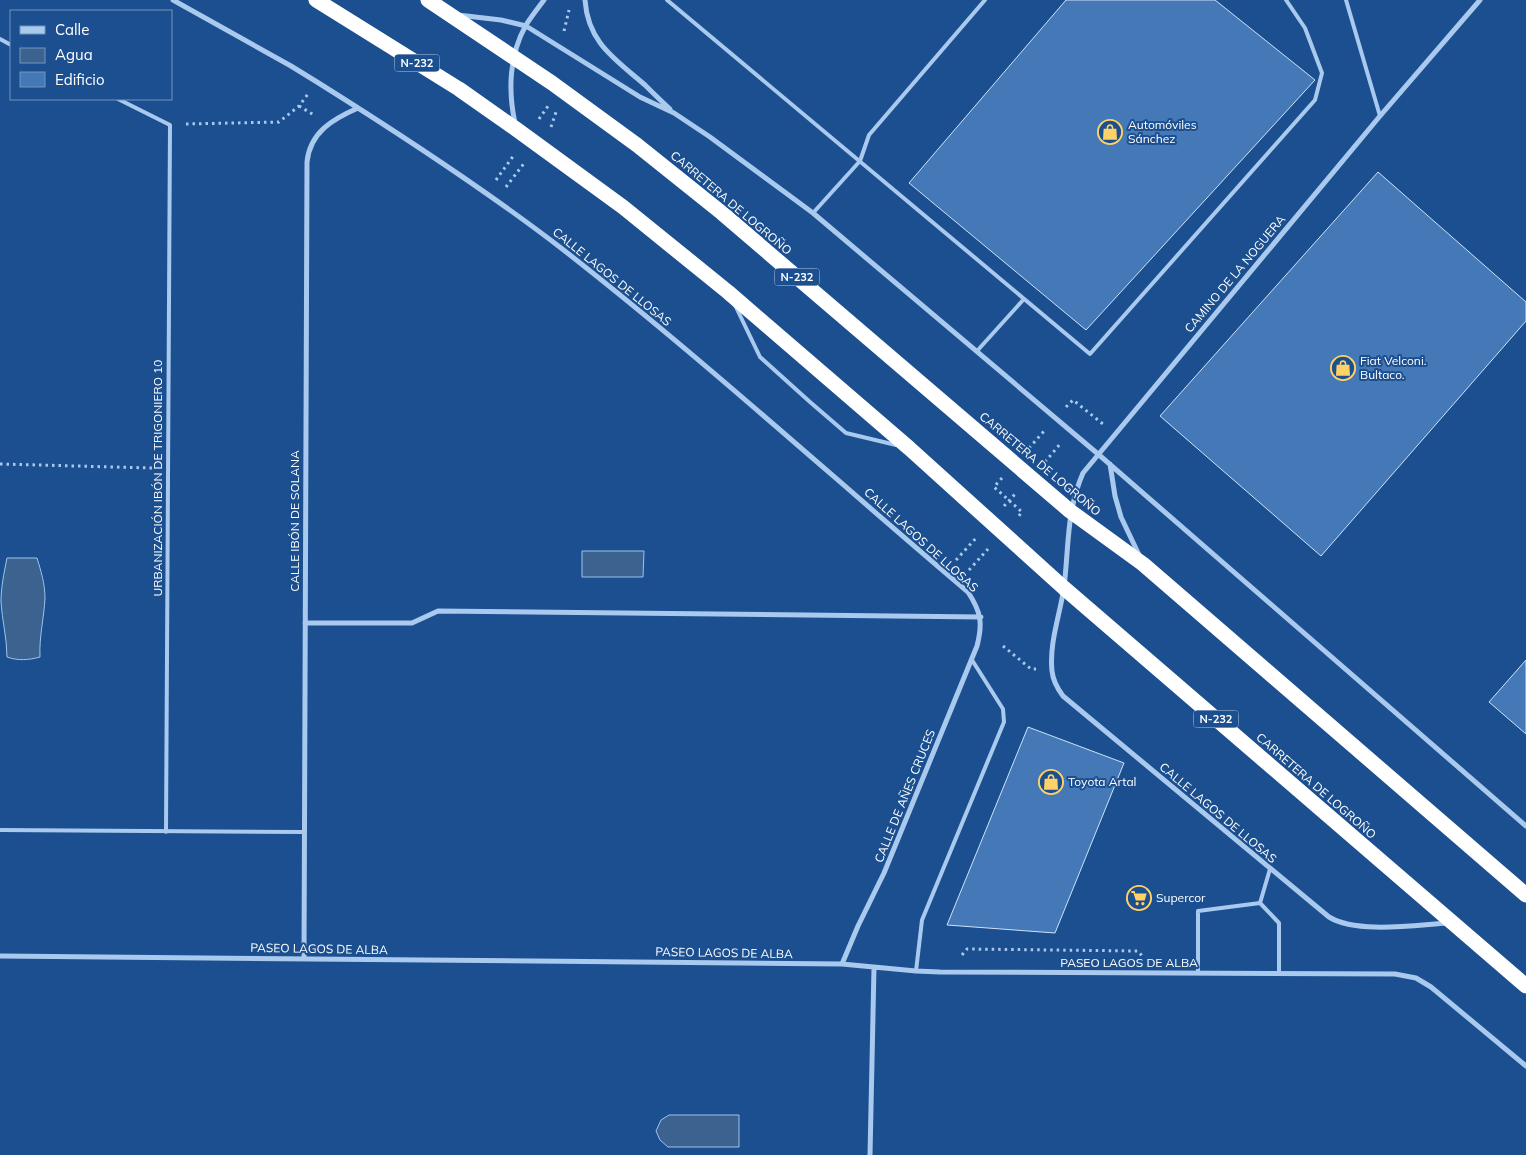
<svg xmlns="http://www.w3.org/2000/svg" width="1526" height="1155" font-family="Mulish,sans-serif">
  <rect width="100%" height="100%" fill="#1b4f8f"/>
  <path fill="#3c6290" stroke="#9cc4f0" d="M582,551h62l-1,26h-61z
    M7,558h30c4,13 8,26 8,40 -1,20 -6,39 -5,59 -11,3 -22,4 -33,0 0,-19 -5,-37 -6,-55 0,-15 3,-29 6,-44z
    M669,1115h70v32h-71l-8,-7 -4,-9 5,-11z"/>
  <path fill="#4478b7" stroke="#cfe3fa" d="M1066,0h149l100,80 -229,250 -177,-147z
    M1378,172l148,130v19l-205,235 -161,-140z
    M1526,660v74l-37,-32z
    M1028,727l96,36 -69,170 -108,-8z"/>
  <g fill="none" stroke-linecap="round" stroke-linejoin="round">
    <path stroke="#a9c9ee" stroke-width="3" stroke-dasharray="2.5 4" stroke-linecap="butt" d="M564,31l5,-21
      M299,106l15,9
      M539,119l9,-13
      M186,124l93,-2 20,-16 9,-12
      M551,127l5,-15
      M496,180l18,-25
      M506,187l19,-25
      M1066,407l7,-7 30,24
      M1029,448l16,-18
      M1045,462l15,-18
      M0,464l152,4
      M1002,478l-8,9 28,25 -4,5
      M1004,506l13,-14
      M956,560l21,-23
      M969,570l19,-21
      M1003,646l28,23h5
      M962,955l5,-6 171,2 5,6"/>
    <path stroke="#a9c9ee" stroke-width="4" d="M667,0l423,354 225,-254 7,-27 -17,-45 -19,-28
      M1346,0l34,116
      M0,39l11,6
      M118,99l52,26 -4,707
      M813,213l47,-52 9,-26 116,-135
      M735,305l25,52 50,45 36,31 50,12
      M977,351l47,-52
      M0,830l305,2
      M1270,869l-10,34 19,20v50
      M916,971l6,-51 82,-198 -1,-13 -31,-49
      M1198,973v-62l62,-8"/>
    <path stroke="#a9c9ee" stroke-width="5" d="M173,0l118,66 26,16c83,52 166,106 244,166 140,109 271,229 407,344 13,20 15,31 9,54l-93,227 -26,53 -16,38
      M585,0c3,43 30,59 60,85 8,8 16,16 25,24
      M458,15l43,5 25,6 114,71 34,16 36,24 103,76 285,241 428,372
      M515,123c-7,-32 -6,-68 11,-98 5,-8 12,-17 18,-25
      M1110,464l5,32 6,21 19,40
      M305,623h107l26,-12 543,6
      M1448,923c-33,2 -91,11 -119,-6l-266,-221c-6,-8 -10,-15 -11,-25 -3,-28 8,-56 12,-84 5,-40 2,-75 19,-114l297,-357 100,-116
      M0,956l842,8 74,7 24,1 455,2 21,4 15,9 95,79
      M304,959l3,-797c3,-30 26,-43 51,-54
      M870,1155l4,-187"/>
    <path stroke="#fff" stroke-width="15" d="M316,0l143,89 57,40 107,78 105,85 181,156 155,140 462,398
      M428,0l124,83 85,62 85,68 348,298 73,53 383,331"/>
  </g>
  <defs>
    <symbol id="shop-ring" viewBox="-11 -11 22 22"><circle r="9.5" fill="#1b4f8f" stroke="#ffd166" stroke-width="1.5"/><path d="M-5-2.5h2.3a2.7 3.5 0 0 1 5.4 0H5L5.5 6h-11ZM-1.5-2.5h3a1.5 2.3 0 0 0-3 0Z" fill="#ffd166"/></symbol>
    <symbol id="supermarket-ring" viewBox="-11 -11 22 22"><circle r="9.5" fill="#1b4f8f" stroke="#ffd166" stroke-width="1.5"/><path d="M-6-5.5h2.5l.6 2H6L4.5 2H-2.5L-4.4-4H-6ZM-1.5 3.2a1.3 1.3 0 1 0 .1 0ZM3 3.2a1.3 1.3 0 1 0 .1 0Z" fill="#ffd166"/></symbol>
  </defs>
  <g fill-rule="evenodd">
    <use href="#shop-ring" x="1096" y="118" width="28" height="28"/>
    <use href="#shop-ring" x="1329" y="354" width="28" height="28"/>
    <use href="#shop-ring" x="1037" y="768" width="28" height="28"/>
    <use href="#supermarket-ring" x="1125" y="884" width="28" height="28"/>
  </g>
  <g text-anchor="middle" stroke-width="4" stroke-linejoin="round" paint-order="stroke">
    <g fill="#1b4f8f" stroke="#bbcadd" stroke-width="1">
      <rect x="394.5" y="54.5" width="45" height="17" rx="4"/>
      <rect x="774.5" y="268.5" width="45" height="17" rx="4"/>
      <rect x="1193.5" y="710.5" width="45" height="17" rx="4"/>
    </g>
    <g font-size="11" font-weight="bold" fill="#fff">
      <text x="417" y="67">N-232</text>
      <text x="797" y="281">N-232</text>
      <text x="1216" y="723">N-232</text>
    </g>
    <g font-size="12" fill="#fff" stroke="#1b4f8f" text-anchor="start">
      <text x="1128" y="129">Automóviles<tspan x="1128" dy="14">Sánchez</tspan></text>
      <text x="1360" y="365">Fiat Velconi.<tspan x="1360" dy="14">Bultaco.</tspan></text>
      <text x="1068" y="786">Toyota Artal</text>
      <text x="1156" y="902">Supercor</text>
    </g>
    <g font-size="12" fill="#fff" stroke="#1b4f8f">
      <text transform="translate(731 203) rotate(40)" y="4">CARRETERA DE LOGROÑO</text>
      <text transform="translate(1235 274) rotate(-50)" y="4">CAMINO DE LA NOGUERA</text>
      <text transform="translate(612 277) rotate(39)" y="4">CALLE LAGOS DE LLOSAS</text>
      <text transform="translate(1040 464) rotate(40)" y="4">CARRETERA DE LOGROÑO</text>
      <text transform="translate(158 478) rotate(-90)" y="4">URBANIZACIÓN IBÓN DE TRIGONIERO 10</text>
      <text transform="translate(295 521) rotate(-90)" y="4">CALLE IBÓN DE SOLANA</text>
      <text transform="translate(921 540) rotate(42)" y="4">CALLE LAGOS DE LLOSAS</text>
      <text transform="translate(1316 786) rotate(41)" y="4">CARRETERA DE LOGROÑO</text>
      <text transform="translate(905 796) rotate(-68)" y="4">CALLE DE AÑES CRUCES</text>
      <text transform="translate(1218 813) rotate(40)" y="4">CALLE LAGOS DE LLOSAS</text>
      <text transform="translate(319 949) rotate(1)" y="4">PASEO LAGOS DE ALBA</text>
      <text transform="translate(724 953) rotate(1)" y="4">PASEO LAGOS DE ALBA</text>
      <text x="1129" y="967">PASEO LAGOS DE ALBA</text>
    </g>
  </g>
  <rect x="10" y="10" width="162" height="90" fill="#1b4f8f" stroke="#7695bc"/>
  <rect x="20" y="26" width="25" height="8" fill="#a9c9ee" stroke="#7695bc"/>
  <text x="55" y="35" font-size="15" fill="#ffffff">Calle</text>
  <rect x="20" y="48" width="25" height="15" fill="#3c6290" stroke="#7695bc"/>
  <text x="55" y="60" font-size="15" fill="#ffffff">Agua</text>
  <rect x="20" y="72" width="25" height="15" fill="#4478b7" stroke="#7695bc"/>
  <text x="55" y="85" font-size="15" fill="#ffffff">Edificio</text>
</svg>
